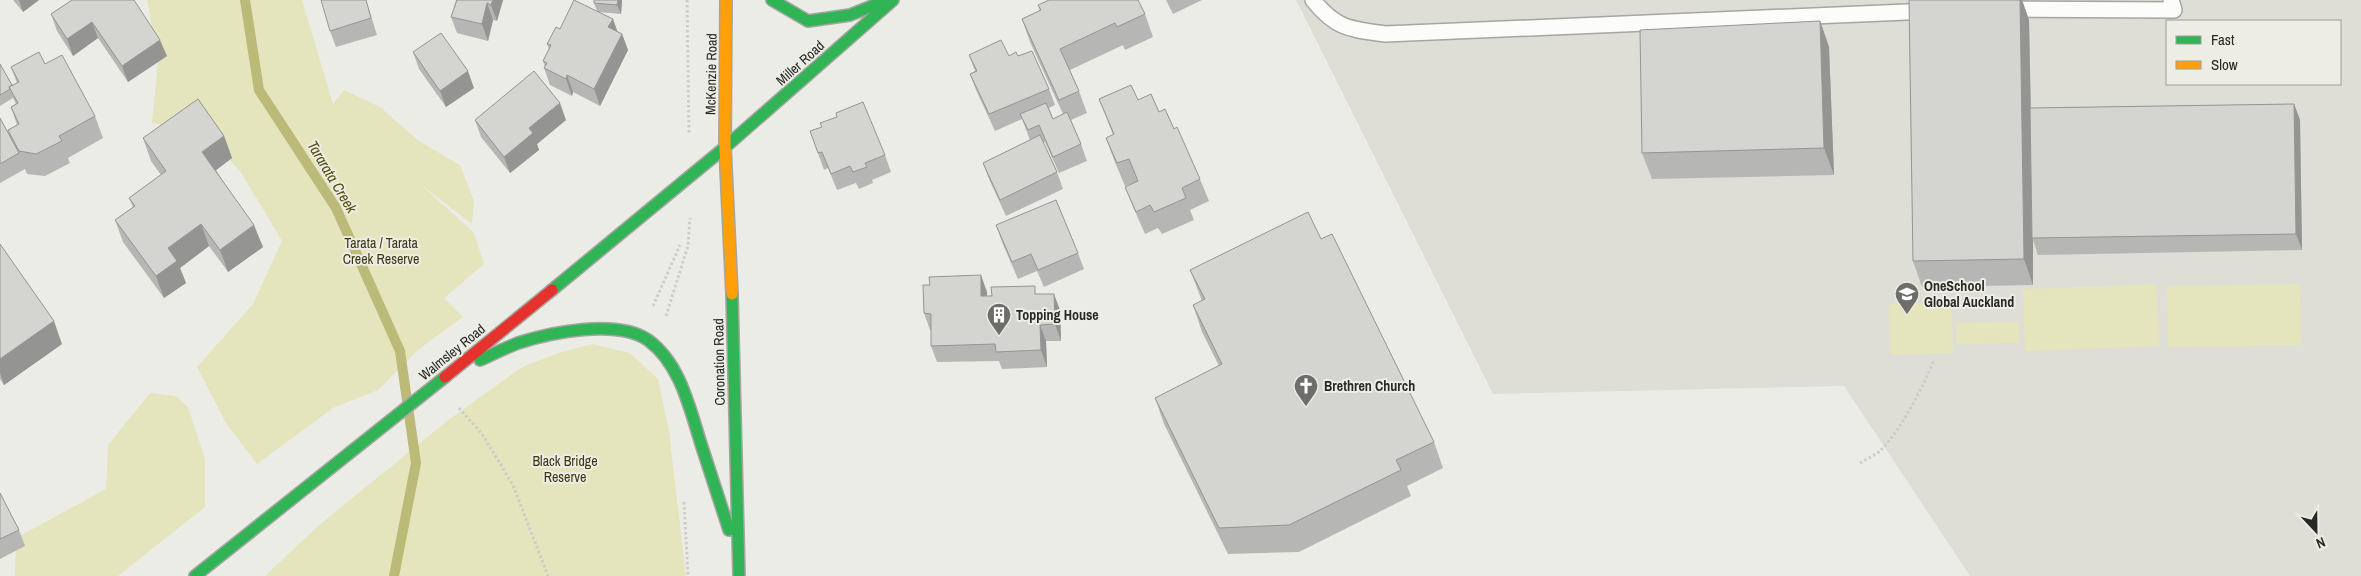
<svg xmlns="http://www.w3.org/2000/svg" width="2361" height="576" font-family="'Archivo Narrow',sans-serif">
  <rect width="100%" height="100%" fill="#ecece7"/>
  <path fill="#deded6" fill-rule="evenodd" d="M1296,0h1065v576h-391l-126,-190 -351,8zM2167,21h173v63h-173z"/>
  <path fill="#e4e4bd" d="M147,0h155l31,104 11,-14 36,17 39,34 41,24 14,36 -2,23 -53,-41 55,50 10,31 -40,34 19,19 -44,32 -41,41 -45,18 -76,56 -31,-41 -29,-56 56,-63 29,-63 -42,-70 -36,-37 -52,-11 6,-61z
    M2156,284l3,62 -134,5 -2,-62z
    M2300,284l1,61 -133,2 -1,-61z
    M1952,303l1,50 -63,2 -1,-51z
    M2019,322v21l-62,1 -1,-21z
    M593,344l37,9 28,26 11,52 17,145h-421l53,-50 129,-105 75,-54 36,-14z
    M150,393l26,3 12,11 17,52v48l-87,69h-103l1,-38 90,-49 2,-44z"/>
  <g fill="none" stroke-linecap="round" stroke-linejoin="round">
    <path stroke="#bbba79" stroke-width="10" d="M245,0l14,90 77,118 64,143 16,112 -22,113"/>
    <defs>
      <path id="lane" d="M1313,0c23,29 37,29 72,34l545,-23
        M2005,9l169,1 -3,-10"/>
      <path id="fast" d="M772,0l36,21 42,-6 32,-13
        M552,290l171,-141 170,-149
        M732,294l7,282
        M480,360c13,-6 25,-12 38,-17 34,-11 99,-24 130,-3 33,24 42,70 54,107 9,28 18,55 27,83
        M195,576l250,-199"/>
      <path id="slow" d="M726,0l-1,147 7,147"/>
      <path id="jam" d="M445,377l107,-87"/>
    </defs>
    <use href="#lane" stroke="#a5a5a2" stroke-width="18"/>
    <use href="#fast" stroke="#a5a5a2" stroke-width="14"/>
    <use href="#slow" stroke="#a5a5a2" stroke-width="14"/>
    <use href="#jam" stroke="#a5a5a2" stroke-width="14"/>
    <path stroke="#ccccca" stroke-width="3" stroke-dasharray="2.5 2.5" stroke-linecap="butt" d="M687,0l2,134
      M653,306l27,-61
      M666,316l22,-70 2,-28
      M459,408l23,26 31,51 35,91
      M1860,463c6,-4 14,-7 20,-12 19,-18 45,-67 54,-91
      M684,502l4,74"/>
    <use href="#lane" stroke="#fcfcfb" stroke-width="15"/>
    <use href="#fast" stroke="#30b455" stroke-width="11"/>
    <use href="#slow" stroke="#ff9f0a" stroke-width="11"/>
    <use href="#jam" stroke="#e5322d" stroke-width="11"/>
  </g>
  <path fill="#b6b6b4" d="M13,0h26l-16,12z
    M72,0l95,56 -39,26 -30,-44 -25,18 -16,-25 -6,-17z
    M366,0l11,35 -41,12 -6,-16z
    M455,0h48l-6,21 -4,-1 -5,21 -31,-8 -6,-16 5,-17z
    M622,0l-1,14 -23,-2 15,7 4,12 5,3 6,16 -28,56 -27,-14 -1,4 -22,-11 -6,-17 1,-1 -2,-6 6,-12 -2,-5 13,-15 37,-18 -3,-8z
    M1166,0h36l-29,14z
    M1909,0h113l7,20 2,88 263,-4 6,16 2,130 -264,5 -5,-15v45l-111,2 -9,-26z
    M1038,5l107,9 8,23 -28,13 -2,-5 -53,25 9,21 8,22 -16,7 10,24 6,17 -28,12 -14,-31 -2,1 14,29 6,17 -57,27 -17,-37 -6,-16 47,-23 -8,-21 -27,12 -19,-41 -6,-16 5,-3 -6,-16 49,1 31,33 6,16 -6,3 4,11 10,-5 -33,-72 -8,-23 18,-8z
    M1820,21l9,26 5,128 -182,4 -10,-26z
    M413,52l61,36 -28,19 -27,-38z
    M0,64l12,21 5,-2 -6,-16 34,-3 50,52 8,22 -35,20 2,5 -25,13 -18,-2 -2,-5 -25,14v-65l11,20 -3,-8 9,-5 -6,-18 5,-3 -3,-6 -13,8z
    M1099,99l39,1 21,12 15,17 26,50 9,22 -19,9 4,10 -32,14 -4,-6 -13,6 -11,-25 -9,-22 12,-5 -12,4 -11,-26 -8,-22 7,-3z
    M475,120h91l-29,24 2,6 -29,23 -29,-36z
    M810,131l75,24 6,17 -19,8 1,3 -14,6 -3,-6 -19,7 -9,-22 -4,2z
    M224,136l8,22 -16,12 47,77 -35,25 -19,-26 -29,22 6,15 -22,15 -41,-56 -8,-22 18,-13 -4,-9 32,-23 -10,-14 -8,-23z
    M996,225l82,28 6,16 -40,18 -7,-16 -19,8 -16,-37z
    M1321,239l113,203 9,26 -36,18 4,10 -112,56 -71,2 -64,-130 -9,-26 64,-32 -17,-34 -9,-27 9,-4 -12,-31z
    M0,244l62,100 -58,41 -4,-6z
    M987,292v4l51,-2 22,16 1,31h-15l1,26 -45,2 -3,-8 -62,1 -6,-16v-16h-1l-6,-17z
    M0,493l19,37 6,16 -25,13z"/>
  <path fill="#949492" d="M19,0h20l-16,12z
    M493,0h10l-6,21 -6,-16z
    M618,0h4l-1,14 -4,-9z
    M2020,0h2l7,20 4,218h-1l1,2v45l-9,-26z
    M487,3l6,17 -5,21 -6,-17z
    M613,19l6,17 -11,-9z
    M1820,21l9,26 5,128 -10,-27z
    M92,22l6,16 -25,18 -6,-17z
    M622,34l6,16 -28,56 -6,-17z
    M160,40l7,16 -39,26 -6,-16z
    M468,71l6,17 -28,19 -6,-16z
    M567,75l6,17 -1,4 -6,-17z
    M560,103l6,17 -29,24 2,6 -29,23 -6,-16 25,-29z
    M2294,104l6,16 2,130 -6,-16z
    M224,136l8,22 -21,16 -9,-22z
    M201,224l8,22 -29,22 6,15 -22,15 -8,-22 12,-28z
    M254,225l9,22 -35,25 -8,-22z
    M981,275l6,17v20l-6,-16z
    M1054,294l6,16 1,31 -6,-17z
    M54,321l8,23 -58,41 -4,-12v-14z
    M1040,325l6,16 1,26 -6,-17z"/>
  <path fill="#d4d4d1" stroke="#949492" d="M72,0h62l26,40 -38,26 -30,-44 -25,17 -16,-25z
    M321,0h45l5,18 -41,13z
    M457,0h36l-2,5 -4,-2 -5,21 -31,-7z
    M574,0l39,19 -5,8 14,7 -28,55 -27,-14 -1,4 -22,-11 3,-5 -4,-2 8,-16 -4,-1 9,-17 4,2z
    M594,0h24l-1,5 -23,-2z
    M1049,0h89l7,14 -28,13 -2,-4 -55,26 19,42 -20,9 -37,-81 19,-9 -3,-5z
    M1909,0h111l4,259 -111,2z
    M1820,21l4,127 -182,5 -2,-123z
    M441,33l27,38 -28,20 -27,-39z
    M1001,40l8,16 7,-4 2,4 14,-5 17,38 -60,25 -19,-40 7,-3 -8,-16z
    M39,52l6,12 17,-9 33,61 -36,20 3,5 -26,13 -17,-3 -11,-21 11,-6 -8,-17 7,-4 -9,-16 10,-5 -8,-15z
    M0,64l12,21 -3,2 1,2 -10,6z
    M534,71l26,32 -31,25 4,5 -29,24 -29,-37z
    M1131,85l7,15 13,-6 8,18 6,-3 9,20 3,-2 23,52 -18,9 4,10 -32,14 -4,-7 -14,7 -11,-25 13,-6 -9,-22 -12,4 -11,-25 8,-4 -15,-35z
    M198,99l26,37 -22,16 52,73 -34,25 -19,-26 -33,24 9,13 -21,15 -41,-56 20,-14 -6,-8 37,-27 -23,-33z
    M863,102l22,53 -20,8 2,4 -14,5 -3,-6 -19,8 -9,-22 -4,1 -8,-22 12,-4 -2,-4 17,-6 -1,-4z
    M1046,103l7,16 14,-7 14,32 -28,13 -14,-32 -11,5 -8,-16z
    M2294,104l2,130 -264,4 -2,-130z
    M0,118l19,35 -19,11z
    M1040,135l17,37 -57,28 -17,-37z
    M1056,200l22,53 -40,17 -7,-16 -19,8 -16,-37z
    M1308,212l13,27 11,-5 102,208 -38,18 5,10 -112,55 -70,3 -64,-130 67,-34 -29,-59 12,-6 -15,-29z
    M0,244l54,77 -54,38z
    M981,275v21h11l-1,-9 44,-1v8h19l1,30 -15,1 1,25 -45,2 -1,-8 -64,2v-32l-7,-1 -1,-28h7l-1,-8z
    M0,493l19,37 -19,9z"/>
  <defs>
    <symbol id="school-pin" viewBox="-11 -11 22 30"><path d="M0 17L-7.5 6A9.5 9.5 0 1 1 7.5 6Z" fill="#6d6d6a" stroke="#edede6"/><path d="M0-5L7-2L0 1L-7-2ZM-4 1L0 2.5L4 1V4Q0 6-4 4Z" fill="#fff"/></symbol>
    <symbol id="building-pin" viewBox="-11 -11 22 30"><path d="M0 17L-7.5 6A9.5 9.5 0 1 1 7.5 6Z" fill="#6d6d6a" stroke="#edede6"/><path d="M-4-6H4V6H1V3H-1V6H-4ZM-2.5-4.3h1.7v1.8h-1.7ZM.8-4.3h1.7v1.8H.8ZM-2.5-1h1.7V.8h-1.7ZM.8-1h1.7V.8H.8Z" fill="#fff"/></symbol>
    <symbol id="church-pin" viewBox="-11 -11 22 30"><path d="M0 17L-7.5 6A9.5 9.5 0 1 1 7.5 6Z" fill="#6d6d6a" stroke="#edede6"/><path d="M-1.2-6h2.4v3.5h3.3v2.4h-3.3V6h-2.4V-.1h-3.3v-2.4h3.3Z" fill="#fff"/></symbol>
  </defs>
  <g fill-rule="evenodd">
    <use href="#school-pin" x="1893" y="280" width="28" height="38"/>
    <use href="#building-pin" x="985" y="301" width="28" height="38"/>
    <use href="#church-pin" x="1292" y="372" width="28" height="38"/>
  </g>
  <g text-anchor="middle" stroke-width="4" stroke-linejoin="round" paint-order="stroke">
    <g font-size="14" fill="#282826" stroke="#edede6">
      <text transform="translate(800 63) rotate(-42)" y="5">Miller Road</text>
      <text transform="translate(711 74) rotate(-89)" y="5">McKenzie Road</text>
      <text transform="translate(452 352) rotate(-39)" y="5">Walmsley Road</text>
      <text transform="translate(719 362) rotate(-91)" y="5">Coronation Road</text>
    </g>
    <g font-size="14" fill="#393811" stroke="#edede6">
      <text x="381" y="248">Tarata / Tarata<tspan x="381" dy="16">Creek Reserve</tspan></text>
      <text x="565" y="466">Black Bridge<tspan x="565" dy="16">Reserve</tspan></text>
    </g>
    <g font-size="14" font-weight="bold" fill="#282826" stroke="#edede6" text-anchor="start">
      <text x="1924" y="291">OneSchool<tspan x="1924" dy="16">Global Auckland</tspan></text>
      <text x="1016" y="320">Topping House</text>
      <text x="1324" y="391">Brethren Church</text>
    </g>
    <g font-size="15" font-style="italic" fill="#514f09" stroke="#edede6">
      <text transform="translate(332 177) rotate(59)" y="5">Tararata Creek</text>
    </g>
  </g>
  <rect x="2166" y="20" width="175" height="65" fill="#edede6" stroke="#9e9e99"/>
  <rect x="2176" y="36" width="25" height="8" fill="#30b455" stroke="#9e9e99"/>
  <text x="2211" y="45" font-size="15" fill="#282826">Fast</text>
  <rect x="2176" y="61" width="25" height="8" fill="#ff9f0a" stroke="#9e9e99"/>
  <text x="2211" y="70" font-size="15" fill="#282826">Slow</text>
  <g transform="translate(2316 531) rotate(158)" stroke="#edede6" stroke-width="4" paint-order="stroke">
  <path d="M0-4L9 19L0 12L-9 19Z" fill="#282826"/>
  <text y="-8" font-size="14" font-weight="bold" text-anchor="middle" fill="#282826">N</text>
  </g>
</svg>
